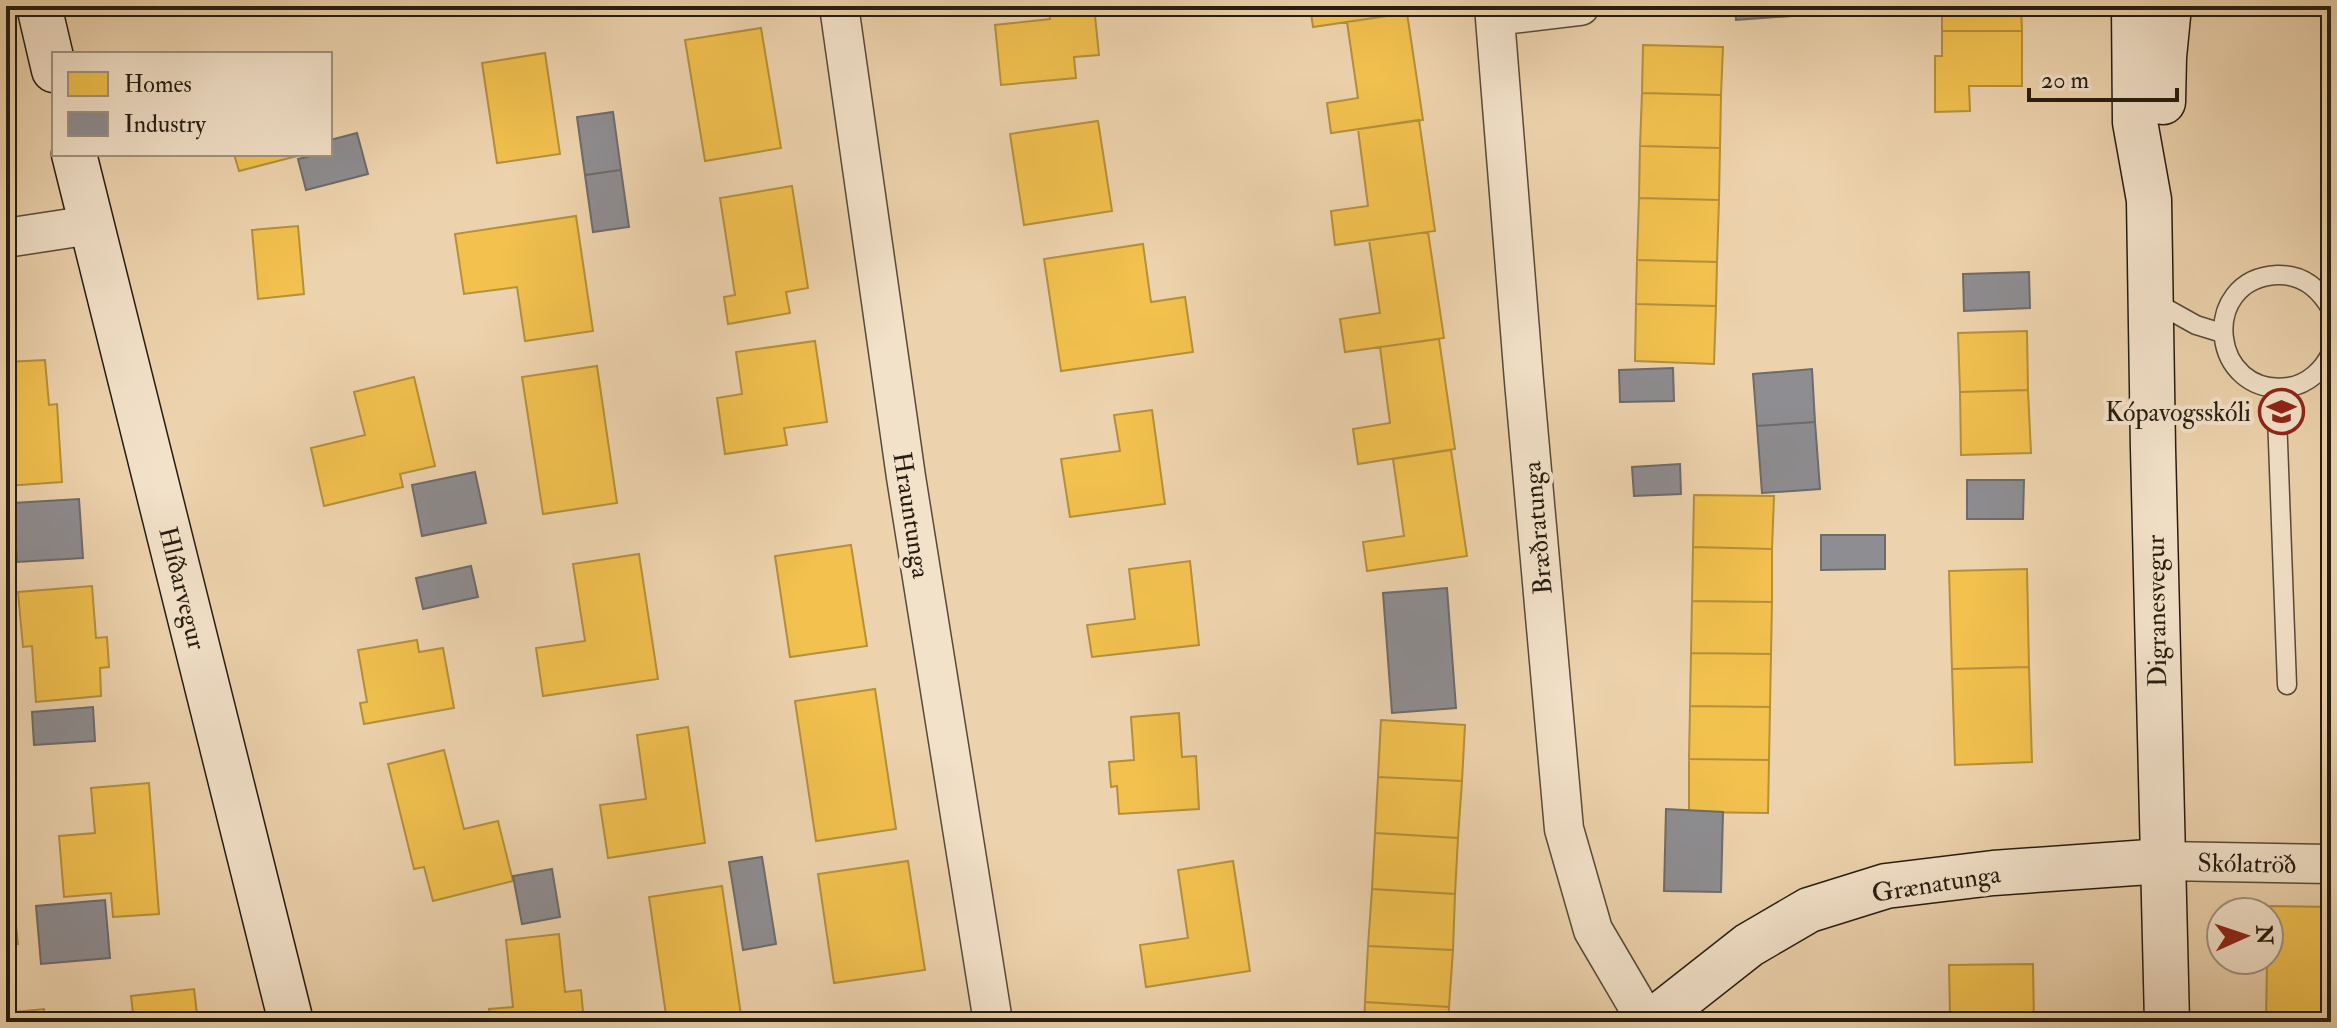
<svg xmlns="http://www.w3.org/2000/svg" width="2337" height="1028" font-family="'IM FELL Double Pica',serif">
  <rect width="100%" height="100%" fill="#edd3ad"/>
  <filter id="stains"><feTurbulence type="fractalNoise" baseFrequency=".0025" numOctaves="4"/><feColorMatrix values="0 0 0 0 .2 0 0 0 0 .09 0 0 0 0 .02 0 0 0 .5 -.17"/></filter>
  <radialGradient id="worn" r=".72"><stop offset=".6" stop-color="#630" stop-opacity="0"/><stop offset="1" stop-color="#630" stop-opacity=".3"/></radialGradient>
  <path fill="#f2c14e" stroke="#b5903b" stroke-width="2" d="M1049,6h45l5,49 -25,2 2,21 -75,7 -6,-60 55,-6z
    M1310,6h103l1,6 -101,15z
    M1935,6h86l1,25h-80v-24z
    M1407,13l16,107 -92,13 -4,-30 31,-5 -11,-76z
    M761,28l20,120 -76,13 -20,-121z
    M1942,31h80v55h-53l1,25 -35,1v-56h7z
    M1643,45l80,2 -2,48 -79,-2z
    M545,53l15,101 -63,9 -15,-100z
    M1642,93l79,2 -1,53 -80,-2z
    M1419,120l16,111 -100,14 -4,-34 37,-5 -10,-77z
    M1098,121l14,90 -88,14 -14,-91z
    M1640,146l80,2 -1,52 -80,-2z
    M234,154h71l-66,17z
    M792,186l16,102 -22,4 4,21 -62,11 -4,-27 11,-2 -15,-97z
    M1639,198l80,2 -2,62 -80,-2z
    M576,216l17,115 -68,10 -8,-54 -53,7 -9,-60z
    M298,226l6,68 -46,5 -6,-69z
    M1428,232l16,106 -99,14 -5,-33 40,-6 -11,-73z
    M1143,244l8,58 34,-5 8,55 -132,19 -17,-112z
    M1637,260l80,2 -1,44 -80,-2z
    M1636,304l80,2 -2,58 -79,-3z
    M2027,331l1,59 -68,2 -2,-59z
    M1439,339l16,110 -97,15 -5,-35 37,-6 -10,-76z
    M815,341l12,81 -43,6 3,17 -62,9 -8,-56 25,-4 -6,-42z
    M45,360l4,45 8,-1 5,78 -56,4v-124z
    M597,366l20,137 -74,11 -21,-137z
    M414,377l21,89 -35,8 3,13 -79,19 -13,-58 54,-13 -11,-43z
    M2028,390l3,63 -70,2 -1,-63z
    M1152,410l13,94 -95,13 -9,-58 59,-8 -6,-36z
    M1451,450l16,106 -100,15 -4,-29 41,-6 -11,-77z
    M1694,495l80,1 -2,53 -79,-2z
    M851,545l16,101 -77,11 -15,-101z
    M1693,547l79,2v53l-80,-1z
    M639,554l19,125 -115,17 -7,-48 49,-7 -12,-77z
    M1190,561l9,84 -107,12 -5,-32 48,-6 -6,-50z
    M2027,569l2,98 -77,2 -3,-98z
    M92,586l4,52 11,-1 2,30 -9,1 1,28 -65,6 -4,-56 -9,1 -5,-55z
    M1692,601l80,1 -1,52 -80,-1z
    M417,640l2,12 24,-4 11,60 -90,16 -4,-21 7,-1 -9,-52z
    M1691,653l80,1 -1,53 -80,-1z
    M2029,667l3,95 -77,3 -3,-96z
    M875,689l21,140 -80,12 -21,-140z
    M1690,706l80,1 -1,53 -80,-1z
    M1179,713l3,44 14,-1 3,53 -80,5 -2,-28 -6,1 -2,-25 25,-2 -3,-43z
    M1381,720l84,5 -3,56 -84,-4z
    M688,727l17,116 -97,15 -8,-53 46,-6 -9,-64z
    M444,750l20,79 34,-8 15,60 -80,20 -9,-34 -10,2 -26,-105z
    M1689,759l80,1 -1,53 -79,-1z
    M1378,777l84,4 -4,57 -83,-5z
    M149,783l10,131 -46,3 -2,-24 -47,4 -5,-61 36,-3 -4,-45z
    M1375,833l83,5 -3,56 -83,-5z
    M6,835l12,109 -12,1z
    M908,861l17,109 -91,13 -16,-109z
    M1233,861l17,110 -104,16 -6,-42 48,-7 -10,-68z
    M722,886l20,136h-75l-18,-125z
    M1372,889l83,5 -2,56 -85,-4z
    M2267,906l64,1v115h-65l1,-62h2z
    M559,934l6,58 16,-2 3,32h-94l-1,-13 24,-2 -7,-67z
    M1368,946l85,4 -4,57 -84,-5z
    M2033,964l1,58h-73v-6h-11l-1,-51z
    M194,989l4,33h-64l-3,-26z
    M1365,1002l84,5 -1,15h-84z
    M44,1009l1,13h-39v-9z
    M1260,1015l1,7h-52z"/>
  <path fill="#8d8d92" stroke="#6e6b6b" stroke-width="2" d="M273,6h38l-36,9z
    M1735,6h57v10l-56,4z
    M613,112l8,58 -36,5 -8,-58z
    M357,133l11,41 -62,16 -8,-31 22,-5h10v-14z
    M621,170l8,57 -36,5 -8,-57z
    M2029,272l1,36 -66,3 -1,-37z
    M1673,368l1,33 -54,1 -1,-32z
    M1812,369l3,53 -58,4 -4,-52z
    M1815,422l5,67 -58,4 -5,-67z
    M1680,464l1,30 -47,2 -2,-29z
    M475,472l11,51 -64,13 -10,-51z
    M1967,480h57l-1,39h-56z
    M79,499l4,59 -66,4 -4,-59z
    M1821,535h64v34l-64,1z
    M471,566l7,31 -55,12 -7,-31z
    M1447,588l9,120 -64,5 -9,-120z
    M93,707l2,34 -61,4 -2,-33z
    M1666,809l57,3 -2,80 -57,-1z
    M762,857l14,87 -33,6 -14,-88z
    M552,869l8,48 -38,7 -9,-48z
    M105,900l5,58 -69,6 -5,-58z"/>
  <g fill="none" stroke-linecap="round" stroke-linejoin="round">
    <defs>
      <path id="lane" d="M2153,301l43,24 26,8
        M2331,309c-12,-21 -29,-35 -54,-34 -79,4 -67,123 12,112 19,-3 34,-17 42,-34
        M2276,388l11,297"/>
      <path id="street" d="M839,6l67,471 87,545
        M1494,6l30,375 40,448 29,101 54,92
        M1495,16l85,-10
        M6,238l85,-13
        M2163,861l168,3"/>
      <path id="secondary" d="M39,6l15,64
        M2134,6l1,116 14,78 4,249 14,573
        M2163,102l1,-45 5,-51
        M74,154l217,868
        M1651,1022l98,-77 60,-35 77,-24 107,-13 170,-12"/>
    </defs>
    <use href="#lane" stroke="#584a37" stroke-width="21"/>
    <use href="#street" stroke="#584a37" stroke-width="41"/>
    <use href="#secondary" stroke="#261c10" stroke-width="47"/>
    <use href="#lane" stroke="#f3e2ca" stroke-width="18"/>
    <use href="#street" stroke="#f3e2ca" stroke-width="38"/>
    <use href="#secondary" stroke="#f3e2ca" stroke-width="44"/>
  </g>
  <defs>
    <symbol id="school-ring" viewBox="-11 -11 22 22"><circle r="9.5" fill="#f3e2ca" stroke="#8f2418" stroke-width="1.5"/><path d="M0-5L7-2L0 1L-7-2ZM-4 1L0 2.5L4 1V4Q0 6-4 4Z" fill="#8f2418"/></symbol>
  </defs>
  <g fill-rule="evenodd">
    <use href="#school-ring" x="2256" y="386" width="51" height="51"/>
  </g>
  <g text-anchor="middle" stroke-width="8" stroke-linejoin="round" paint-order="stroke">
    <g font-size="26" fill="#261c10" stroke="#f3e2ca" text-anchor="end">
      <text x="2251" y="421">Kópavogsskóli</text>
    </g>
    <g font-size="26" fill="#261c10" stroke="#f3e2ca">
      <text transform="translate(912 515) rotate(81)" y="9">Hrauntunga</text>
      <text transform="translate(1537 528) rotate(-95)" y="9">Bræðratunga</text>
      <text transform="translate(183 588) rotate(76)" y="9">Hlíðarvegur</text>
      <text transform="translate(2156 611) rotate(-91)" y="9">Digranesvegur</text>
      <text transform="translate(2247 863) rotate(1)" y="9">Skólatröð</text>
      <text transform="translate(1936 883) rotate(-9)" y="9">Grænatunga</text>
    </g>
  </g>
  <rect width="2337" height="1028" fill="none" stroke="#edd3ad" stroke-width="32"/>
  <rect x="8" y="8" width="2321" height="1012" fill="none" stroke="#261c10" stroke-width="4"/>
  <rect x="16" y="16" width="2305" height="996" fill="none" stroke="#261c10" stroke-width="2"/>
  <rect x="52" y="52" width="280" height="104" fill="#f3e2ca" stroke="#a19380" stroke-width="2"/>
  <rect x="68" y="72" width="40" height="24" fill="#f2c14e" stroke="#a19380" stroke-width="2"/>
  <text x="124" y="92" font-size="24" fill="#261c10">Homes</text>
  <rect x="68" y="112" width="40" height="24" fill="#8d8d92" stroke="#a19380" stroke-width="2"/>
  <text x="124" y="132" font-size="24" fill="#261c10">Industry</text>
  <g transform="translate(2245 936) rotate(87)"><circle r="38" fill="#f3e2ca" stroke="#a19380" stroke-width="2"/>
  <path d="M0-6L14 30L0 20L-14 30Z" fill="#8f2418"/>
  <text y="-12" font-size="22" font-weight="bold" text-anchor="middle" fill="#261c10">N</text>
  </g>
  <path d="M2029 88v12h148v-12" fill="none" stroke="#261c10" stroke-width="4"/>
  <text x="2041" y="88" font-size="24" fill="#261c10" stroke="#f3e2ca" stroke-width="6" paint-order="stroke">20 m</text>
  <rect width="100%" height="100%" filter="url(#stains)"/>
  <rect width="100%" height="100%" fill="url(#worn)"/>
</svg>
